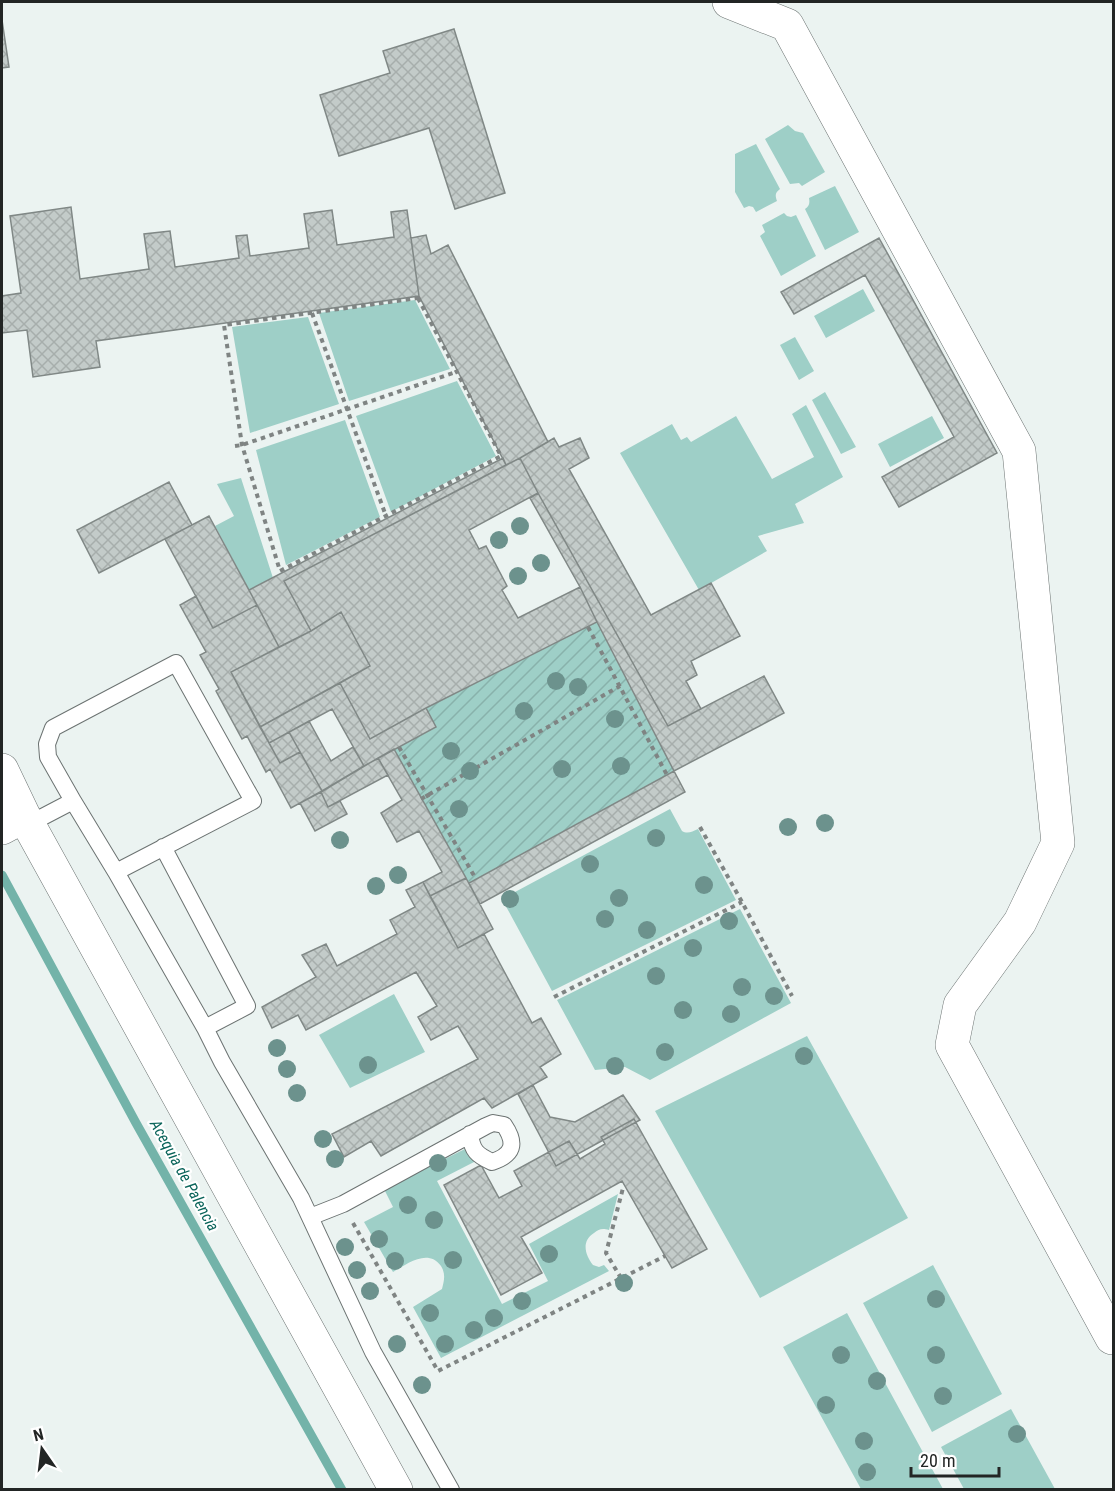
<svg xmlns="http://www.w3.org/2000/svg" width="1115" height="1491" font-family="'Roboto Condensed',sans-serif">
  <defs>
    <pattern id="garden-furrows" width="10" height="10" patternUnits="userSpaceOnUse" patternTransform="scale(1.5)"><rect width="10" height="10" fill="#9ecfc7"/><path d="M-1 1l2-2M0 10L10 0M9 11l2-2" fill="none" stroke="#88b2ab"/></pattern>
    <pattern id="building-cross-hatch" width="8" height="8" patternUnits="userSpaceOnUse" patternTransform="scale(1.5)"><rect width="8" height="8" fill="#c3cbc9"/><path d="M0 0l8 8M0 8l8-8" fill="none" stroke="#a7aeac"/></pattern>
  </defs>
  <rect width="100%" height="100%" fill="#ebf3f1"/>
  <path fill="#9ecfc7" d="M788,125l7,6 8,2 22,39 -23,14 -3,-3 -9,1 -25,-45z
    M756,144l24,45c-5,4 -5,6 -3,12l-21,11 -3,-5 -4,-1 -5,2 -9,-16v-38z
    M835,186l24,46 -34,18 -20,-41c4,-3 5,-5 4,-11z
    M784,213l3,3 4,1 5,-2 20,41 -35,20 -21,-40 5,-4 -3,-7z
    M863,289l12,22 -49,27 -12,-22z
    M415,300l35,69 -101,32 -30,-88z
    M308,317l31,87 -89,29 -18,-106z
    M795,337l19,34 -15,9 -19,-35z
    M457,381l39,75 -105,56 -35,-96z
    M825,392l31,55 -15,7 -29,-54z
    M806,405l37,72 -48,27 9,19 -46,13 9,15 -68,39 -79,-137 52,-29 9,16 6,-3 4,5 45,-26 36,63 42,-22 -22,-43z
    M932,416l12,22 -54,29 -12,-23z
    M345,420l35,97 -94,48 -30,-115z
    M241,478l32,100 -24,12 -34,-64 19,-10 -17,-32z
    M670,809l12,22c5,3 10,1 16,-2l38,71 -184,91 -50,-92z
    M740,909l51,94 -141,77 -25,-13 -30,3 -38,-70z
    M394,994l31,58 -75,36 -31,-53z
    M807,1036l101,182 -148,80 -105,-187z
    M467,1148l9,13 -39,20 65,123 46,-23 -19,-37 89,-50 -9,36c-7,-2 -10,-1 -15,3 -13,8 -9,22 -1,32l6,2 5,-2 5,6 -168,87 -28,-51 29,-18c2,-8 4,-15 -1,-23 -13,-18 -34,-2 -48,6l-29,-50 29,-15 -9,-18z
    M933,1265l69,129 -70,38 -69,-129z
    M847,1313l96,176h-82l-78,-142z
    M1011,1409l44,80h-91l-23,-42z"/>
  <path fill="url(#garden-furrows)" d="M597,622l77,149 -205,112 -75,-134 32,-41z"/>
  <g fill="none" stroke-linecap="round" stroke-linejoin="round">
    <path stroke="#73b3a9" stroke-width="9" d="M2,875l134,248 206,367"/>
  </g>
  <path fill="url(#building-cross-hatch)" stroke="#808886" stroke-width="1.5" d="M2,20l7,47 -7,1z
    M454,29l51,164 -50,16 -26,-81 -90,28 -19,-61 70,-22 -7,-22z
    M71,207l9,72 69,-10 -5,-35 26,-3 5,36 64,-9 -3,-22 11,-1 3,21 59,-8 -5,-34 28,-4 5,35 57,-8 -3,-25 16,-2 12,86 -323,45 4,26 -67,10 -6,-47 -25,3v-37l19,-3 -11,-77z
    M426,235l5,19 17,-9 100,197 -28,16 -14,7 -87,-169 -8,-58z
    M879,238l118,215 -98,54 -17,-30 72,-40 -89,-162 -71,39 -13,-22z
    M554,438l5,9 21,-9 9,20 -20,11 82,146 60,-32 29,53 -49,25 6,14 -11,6 15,28 -33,17 -130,-233 -18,-35z
    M503,458l3,7 -222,116 27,50 -32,16 -30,-57z
    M520,458l18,35 -69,37 10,19 7,-3 21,40 -5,4 16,28 62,-31 17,35 -171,86 -56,31 -30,-56 30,-17 -29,-54 -30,19 -27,-50z
    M169,482l23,43 -93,48 -22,-43z
    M538,493l130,233 96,-50 20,37 -110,58 -77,-149 -17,-35 -50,-89z
    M209,516l48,89 -44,23 -48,-89z
    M196,596l17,32 44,-23 22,42 -48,25 49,91 20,-11 22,39 -31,17 -21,-39 -4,3 -19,-36 -5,3 -26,-48 3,-2 -19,-34 6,-3 -26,-47z
    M341,612l29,54 -110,61 -29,-55 80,-41z
    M340,683l30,56 56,-31 10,19 -72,39 -32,-57 -63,34 -9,-16z
    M309,721l22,40 22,-14 11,19 -42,25 -33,-59z
    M289,732l11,20 -20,11 -11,-20z
    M394,749l72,129 -36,18 -7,-14 19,-10 -23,-41 -22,11 -16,-29 21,-13 -24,-42z
    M378,758l10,17 -60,32 -7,-15z
    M674,771l11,21 -205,112 -11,-21z
    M321,792l7,15 12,-6 7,13 -32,17 -15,-28z
    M466,878l27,51 -35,19 -28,-52z
    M423,882l35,66 26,-14 48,89 9,-5 20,36 -21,13 7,10 -55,31 -8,-10 -103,58 -10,-15 -27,16 -12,-23 146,-75 -20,-33 -27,14 -13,-23 19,-11 -21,-34 -110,58 -8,-15 -26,13 -10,-21 54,-30 -14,-22 24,-11 11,22 60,-32 -7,-14 25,-13 -9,-17z
    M533,1085l17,32 25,5 48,-27 17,25 -84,46 -38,-72z
    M634,1119l73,130 -35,19 -50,-87 -101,56 21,36 -41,22 -57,-110 37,-20 18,33 23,-12 -8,-15 55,-30 11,18 25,-15 -4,-7z"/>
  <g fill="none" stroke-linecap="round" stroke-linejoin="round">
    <defs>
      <path id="service" d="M29,824l44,-23 43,71 137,-71 -77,-138 -123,65 -6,16 1,13 25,44
        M116,872l89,156 42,-22 -84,-159
        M205,1028l17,34 79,136 72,154 78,138
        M310,1217l33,-13 143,-78 7,-3 11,2c13,19 9,30 -12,37 -15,-7 -20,-11 -22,-28"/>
      <path id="minor" d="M729,2l58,23 232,426 39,392 -38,79 -60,83 -8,40 160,293
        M2,770l22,46 -22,12
        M24,816l372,674"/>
    </defs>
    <use href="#service" stroke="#6c7372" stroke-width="18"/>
    <use href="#minor" stroke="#6c7372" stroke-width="34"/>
    <path stroke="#7f8483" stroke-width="4" stroke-dasharray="4.5 4.5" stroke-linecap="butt" d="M418,298l83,158 -221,115 -38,-126 -18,-120z
      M312,313l74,203
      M235,446l7,-1 214,-73
      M588,627l79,148
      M399,747l77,132
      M421,799l199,-113
      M700,827l42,75 50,94
      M554,997l188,-95
      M353,1223l85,148 227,-115
      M621,1278l-15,-25 17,-65"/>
    <use href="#service" stroke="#fff" stroke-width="16"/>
    <use href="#minor" stroke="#fff" stroke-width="33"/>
  </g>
  <g fill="#6c928d">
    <circle cx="520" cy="526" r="9"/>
    <circle cx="499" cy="540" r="9"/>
    <circle cx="541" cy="563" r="9"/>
    <circle cx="518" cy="576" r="9"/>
    <circle cx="556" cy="681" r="9"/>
    <circle cx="578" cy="687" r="9"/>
    <circle cx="524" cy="711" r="9"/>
    <circle cx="615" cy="719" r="9"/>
    <circle cx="451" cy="751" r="9"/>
    <circle cx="621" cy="766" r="9"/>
    <circle cx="562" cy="769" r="9"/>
    <circle cx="470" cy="771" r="9"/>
    <circle cx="459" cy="809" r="9"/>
    <circle cx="825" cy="823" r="9"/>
    <circle cx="788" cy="827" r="9"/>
    <circle cx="656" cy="838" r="9"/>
    <circle cx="340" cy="840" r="9"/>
    <circle cx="590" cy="864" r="9"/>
    <circle cx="398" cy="875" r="9"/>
    <circle cx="704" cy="885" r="9"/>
    <circle cx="376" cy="886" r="9"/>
    <circle cx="619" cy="898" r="9"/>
    <circle cx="510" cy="899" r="9"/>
    <circle cx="605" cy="919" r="9"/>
    <circle cx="729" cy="921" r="9"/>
    <circle cx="647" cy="930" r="9"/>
    <circle cx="693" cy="948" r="9"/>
    <circle cx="656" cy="976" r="9"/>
    <circle cx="742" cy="987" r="9"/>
    <circle cx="774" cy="996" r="9"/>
    <circle cx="683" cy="1010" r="9"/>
    <circle cx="731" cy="1014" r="9"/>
    <circle cx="277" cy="1048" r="9"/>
    <circle cx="665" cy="1052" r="9"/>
    <circle cx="804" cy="1056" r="9"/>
    <circle cx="368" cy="1065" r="9"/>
    <circle cx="615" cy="1066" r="9"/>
    <circle cx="287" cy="1069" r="9"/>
    <circle cx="297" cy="1093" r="9"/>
    <circle cx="323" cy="1139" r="9"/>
    <circle cx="335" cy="1159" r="9"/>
    <circle cx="438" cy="1163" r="9"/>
    <circle cx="408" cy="1205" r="9"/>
    <circle cx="434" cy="1220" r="9"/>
    <circle cx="379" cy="1239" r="9"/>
    <circle cx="345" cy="1247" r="9"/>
    <circle cx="549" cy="1254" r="9"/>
    <circle cx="453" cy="1260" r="9"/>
    <circle cx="395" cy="1261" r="9"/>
    <circle cx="357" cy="1270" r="9"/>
    <circle cx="624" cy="1283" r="9"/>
    <circle cx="370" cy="1291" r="9"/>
    <circle cx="936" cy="1299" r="9"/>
    <circle cx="522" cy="1301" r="9"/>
    <circle cx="430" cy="1313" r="9"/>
    <circle cx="494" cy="1318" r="9"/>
    <circle cx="474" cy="1330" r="9"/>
    <circle cx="397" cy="1344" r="9"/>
    <circle cx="445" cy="1344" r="9"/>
    <circle cx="841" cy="1355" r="9"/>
    <circle cx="936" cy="1355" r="9"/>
    <circle cx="877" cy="1381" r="9"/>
    <circle cx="422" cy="1385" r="9"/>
    <circle cx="943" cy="1396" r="9"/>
    <circle cx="826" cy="1405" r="9"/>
    <circle cx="1017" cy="1434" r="9"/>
    <circle cx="864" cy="1441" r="9"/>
    <circle cx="867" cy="1472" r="9"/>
  </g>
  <g text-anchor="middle" stroke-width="4.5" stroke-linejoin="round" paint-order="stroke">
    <g font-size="16" font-style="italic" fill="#0a645a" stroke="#fff">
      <text transform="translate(185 1175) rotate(61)" y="6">Acequia de Palencia</text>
    </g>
  </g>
  <rect width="1115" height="1491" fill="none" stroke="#222524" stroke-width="6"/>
  <g transform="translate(42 1449) rotate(346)" stroke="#ffffff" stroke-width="4.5" paint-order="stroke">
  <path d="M0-4.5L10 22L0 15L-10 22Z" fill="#222524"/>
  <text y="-9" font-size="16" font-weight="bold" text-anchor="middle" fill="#222524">N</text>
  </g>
  <path d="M911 1467v9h88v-9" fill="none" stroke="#222524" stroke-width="3"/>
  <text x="920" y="1467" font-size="18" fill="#222524" stroke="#ffffff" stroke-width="4.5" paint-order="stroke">20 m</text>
</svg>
